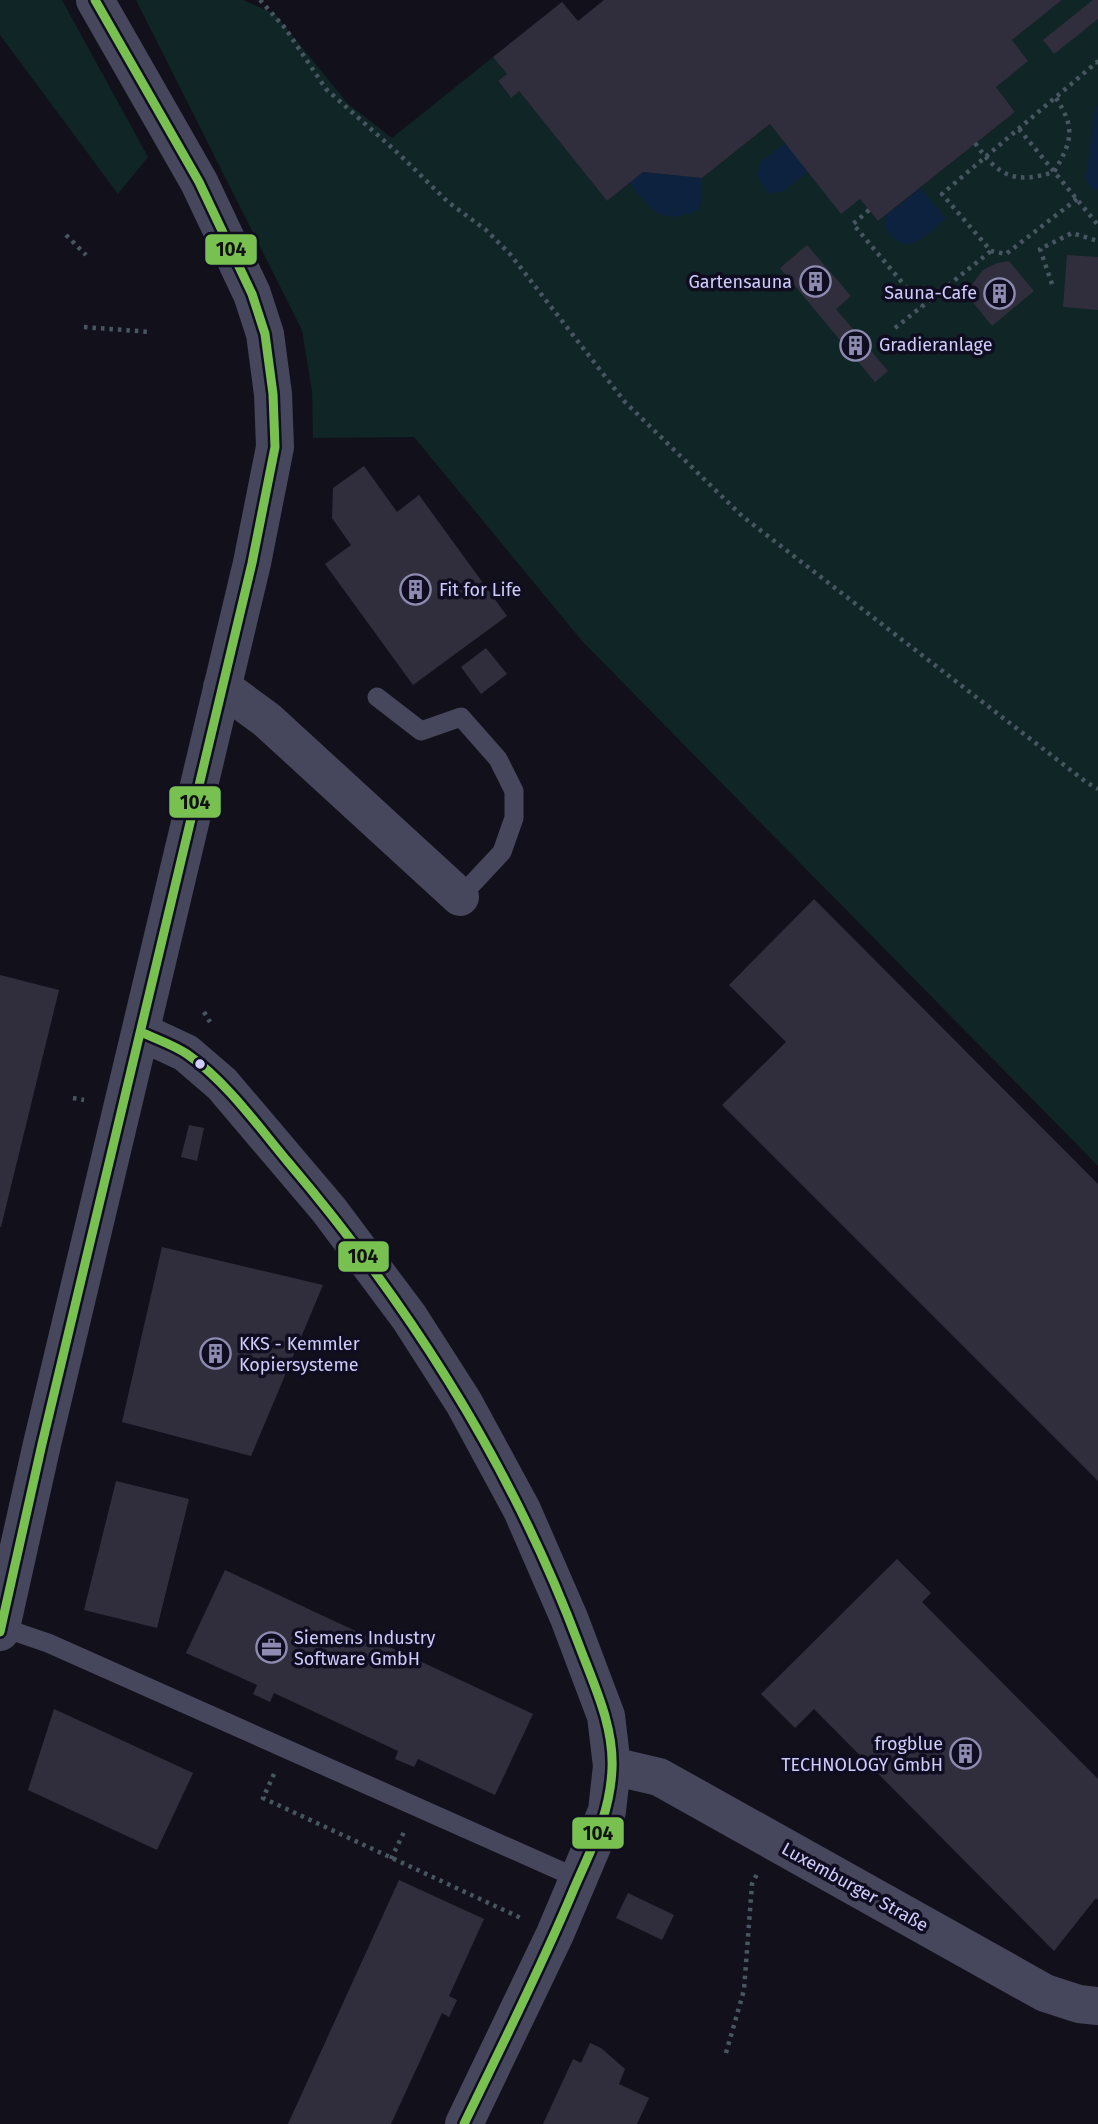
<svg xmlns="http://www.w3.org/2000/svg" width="1098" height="2124" font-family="'Fira Sans',sans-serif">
  <rect width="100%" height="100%" fill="#12111b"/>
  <path fill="#102525" d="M0,0h62l86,157 -30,37 -118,-159z
    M136,0h107l32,14 73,90 44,34 101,-81 14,17 -9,8 12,15 9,-6 88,110 36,-29 59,6 68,-54 90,75 18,22 137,-109 -19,-25 16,-47 50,-40h36v1166l-516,-525 -168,-204 -101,1 -1,-47 -10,-61z"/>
  <path fill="#0d223e" d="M1098,103v87l-7,-1 -5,-11 8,-63z
    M785,143l23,29 -26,20 -13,1 -7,-8 -5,-12 5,-12z
    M643,172l59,6v18l-3,13c-36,18 -47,2 -70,-26z
    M921,188l25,31c-23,18 -39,41 -61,9v-12z"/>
  <path fill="#302e3d" d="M604,0h458l-50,40 16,21 -32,26 19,25 -137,109 -18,-22 -19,15 -71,-90 -68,54 -59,-6 -36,29 -88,-110 -8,7 -13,-17 9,-7 -14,-17 69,-55 16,19z
    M1093,0h5v19l-44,35 -11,-14z
    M807,245l44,51 -15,13 52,62 -13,11 -95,-114z
    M1067,255l31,2v53l-35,-3z
    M1009,261l25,30 -42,35 -24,-30 5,-13 10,-13 14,-7z
    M364,466l33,46 22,-17 88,121 -94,69 -88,-121 26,-19 -19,-27 1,-30z
    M486,648l21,26 -26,20 -20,-27z
    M814,899l284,285v297l-376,-376 64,-63 -57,-57z
    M0,975l59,15 -58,237h-1z
    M189,1125l15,3 -7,33 -16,-4z
    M162,1247l161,38 -72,171 -129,-34z
    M116,1481l73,18 -32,129 -73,-18z
    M897,1559l34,34 -9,9 176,177v121l-2,-2 -42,53 -240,-242 -19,19 -34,-34z
    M225,1570l308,144 -38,81 -77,-36 -4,8 -19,-8 3,-8 -124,-58 -4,9 -17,-8 4,-9 -71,-32z
    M54,1709l139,64 -36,77 -129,-60z
    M399,1880l85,39 -35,77 8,4 -8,17 -7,-4 -51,111h-103z
    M628,1893l46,22 -12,25 -46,-22z
    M590,2043l11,5 24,21 -6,15 30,14 -12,26h-94l30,-65 8,4z"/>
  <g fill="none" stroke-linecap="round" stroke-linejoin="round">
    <path stroke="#485662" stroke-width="4.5" stroke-dasharray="3.5 5" stroke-linecap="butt" d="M260,0l25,28 41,61 73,65 49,48 38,28 24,24 115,148 117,114 344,266 12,7
      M1019,129l79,96
      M975,143c24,34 40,41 79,29 18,-31 22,-43 2,-74
      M1077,199l-71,55 -15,-3 -49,-57 155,-132 1,2
      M869,210l-16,14 69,82
      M66,235l20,20
      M1052,284l-12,-35 32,-16 26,8
      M84,327l67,5
      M895,328l96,-77
      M204,1012l6,10
      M73,1098l11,2
      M274,1774l-11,24 260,121
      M391,1859l13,-27
      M726,2053l18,-63 8,-106 5,-10"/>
    <path stroke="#46465c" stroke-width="19" d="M377,697l44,34 40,-14 37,42 16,32v27l-12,34 -42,45
      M1,1627l47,16 531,236"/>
    <path stroke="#46465c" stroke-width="38" d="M222,687l45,33 193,177
      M141,1032l45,21 36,31 107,126 80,107 55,86 58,107 47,108 37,98 6,50 -5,45 -52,123 -91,190
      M0,1632l42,-188 210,-881 23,-116 -2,-53 -8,-60 -13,-40 -53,-112 -104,-182
      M612,1766l47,11 386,216 34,11 19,2"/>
    <defs>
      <path id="bus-1" d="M141,1032c15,7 33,13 46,22 40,28 70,71 101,108 124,146 224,304 291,483 15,40 35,81 33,124 -2,46 -21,80 -39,122 -33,79 -72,156 -109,233
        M0,1632l42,-188 210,-881 23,-116 -2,-53 -8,-60 -13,-40 -53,-112 -104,-182"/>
    </defs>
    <use href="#bus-1" stroke="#0f0d1f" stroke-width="14"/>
    <use href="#bus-1" stroke="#78c150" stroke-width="9"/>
  </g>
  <defs>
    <symbol id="building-ring" viewBox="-11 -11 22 22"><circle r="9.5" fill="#0f0d1f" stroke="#8d8baf" stroke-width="1.5"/><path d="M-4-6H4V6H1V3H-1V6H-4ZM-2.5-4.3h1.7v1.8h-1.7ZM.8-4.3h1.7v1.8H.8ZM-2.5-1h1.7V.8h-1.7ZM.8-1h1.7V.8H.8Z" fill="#8d8baf"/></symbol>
    <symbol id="office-ring" viewBox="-11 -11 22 22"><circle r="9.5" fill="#0f0d1f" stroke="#8d8baf" stroke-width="1.5"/><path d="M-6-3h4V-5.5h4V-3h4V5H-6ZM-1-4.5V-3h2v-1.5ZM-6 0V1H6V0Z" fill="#8d8baf"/></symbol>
  </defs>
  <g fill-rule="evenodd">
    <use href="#building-ring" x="798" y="264" width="35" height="35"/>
    <use href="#building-ring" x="982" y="276" width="35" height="35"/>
    <use href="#building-ring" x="838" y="328" width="35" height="35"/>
    <use href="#building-ring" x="398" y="572" width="35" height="35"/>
    <use href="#building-ring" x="198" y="1336" width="35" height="35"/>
    <use href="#office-ring" x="254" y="1630" width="35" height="35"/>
    <use href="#building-ring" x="948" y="1736" width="35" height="35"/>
  </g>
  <circle fill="#cfccfe" stroke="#0f0d1f" stroke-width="2.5" cx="200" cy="1064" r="6"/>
  <g text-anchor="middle" stroke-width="7" stroke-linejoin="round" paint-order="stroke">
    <g font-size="18" fill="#cfccfe" stroke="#0f0d1f" text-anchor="start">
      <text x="792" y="288" text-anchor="end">Gartensauna</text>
      <text x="977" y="299" text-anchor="end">Sauna-Cafe</text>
      <text x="879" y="351">Gradieranlage</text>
      <text x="439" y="596">Fit for Life</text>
      <text x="239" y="1350">KKS - Kemmler<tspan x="239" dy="21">Kopiersysteme</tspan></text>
      <text x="294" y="1644">Siemens Industry<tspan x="294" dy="21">Software GmbH</tspan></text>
      <text x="943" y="1750" text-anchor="end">frogblue<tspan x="943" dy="21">TECHNOLOGY GmbH</tspan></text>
    </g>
    <g font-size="18" fill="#cfccfe" stroke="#0f0d1f">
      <text transform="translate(855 1887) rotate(29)" y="6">Luxemburger Straße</text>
    </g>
  </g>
  <g stroke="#0f0d1f" stroke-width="2.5">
    <rect x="204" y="233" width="54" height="33" rx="7" fill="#78c150"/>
    <rect x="168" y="785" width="54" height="34" rx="7" fill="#78c150"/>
    <rect x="337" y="1240" width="53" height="33" rx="7" fill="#78c150"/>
    <rect x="571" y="1816" width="54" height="34" rx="7" fill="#78c150"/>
  </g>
  <g font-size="19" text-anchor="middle" font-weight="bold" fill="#111">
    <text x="231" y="256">104</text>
    <text x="195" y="809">104</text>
    <text x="363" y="1263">104</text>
    <text x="598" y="1840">104</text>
  </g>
</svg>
